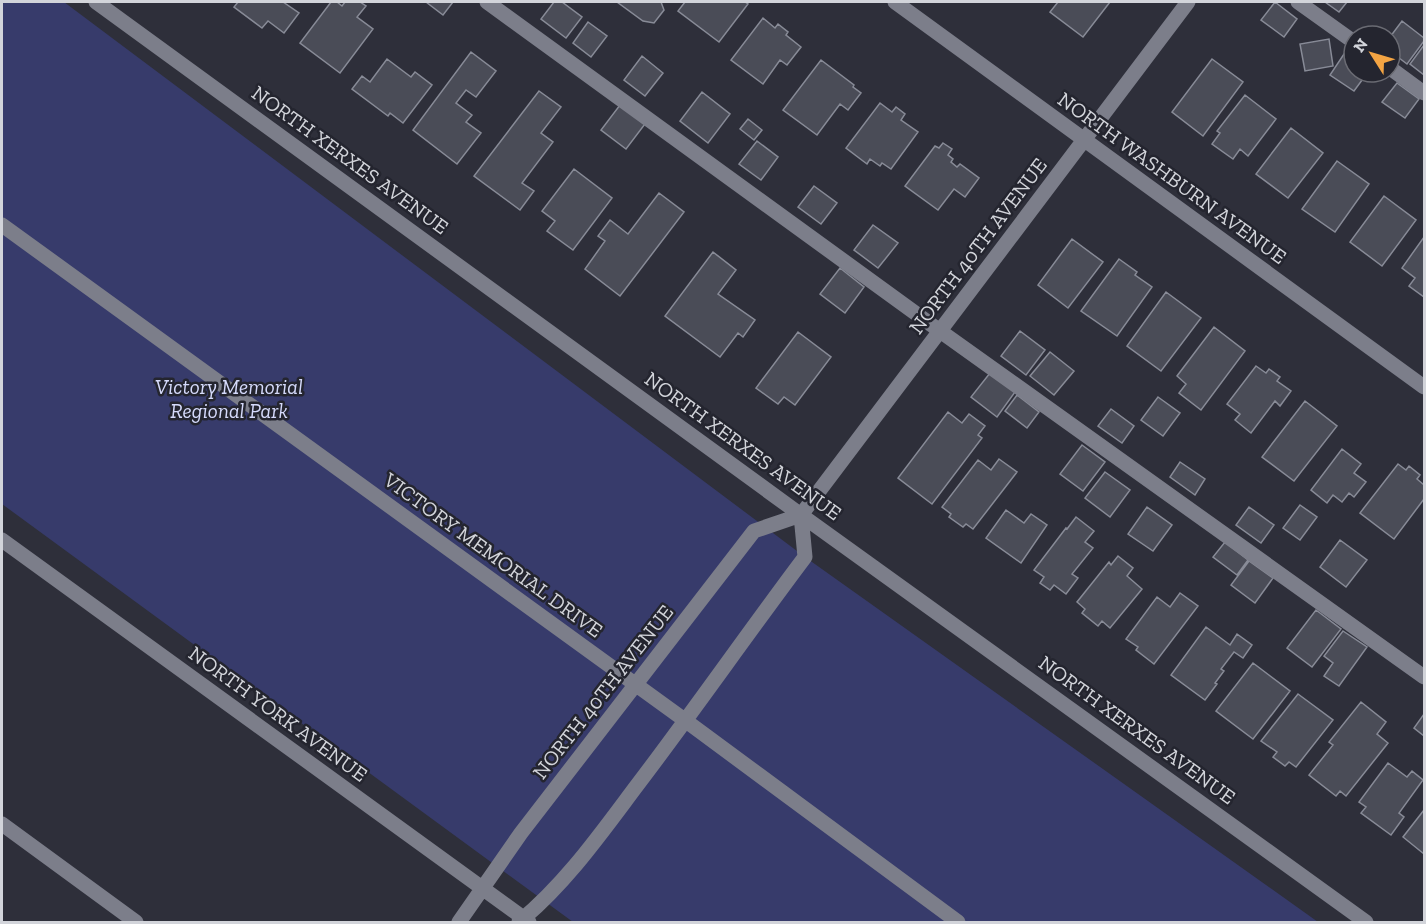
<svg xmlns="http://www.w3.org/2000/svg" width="1426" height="924" font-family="'Zilla Slab',serif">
  <rect width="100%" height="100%" fill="#2e2f3a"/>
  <path fill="#373b6b" d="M2,2h62l741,555 513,365h-745l-571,-418z"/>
  <path fill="#4a4c57" stroke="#888b97" stroke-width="1.5" d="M238,2h45l16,11 -15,20 -16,-12 -6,7 -28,-21z
    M331,2h6l5,4 3,-4h15l6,4 -9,11 16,12 -33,44 -40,-30z
    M426,2h27l-10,13z
    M554,2h8l20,15 -16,21 -25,-19z
    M617,2h44l3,8 -10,13 -11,-2z
    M685,2h60l3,2 -29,38 -41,-31z
    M1058,2h52l-27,35 -33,-25z
    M1275,2l22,17 -13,18 -23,-17z
    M1325,2h22l-8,10z
    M763,18l12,10 3,-4 10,8 -2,3 15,12 -14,18 -7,-5 -17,24 -32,-24z
    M1402,21l22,17v3l-17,23 -17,-13v-14z
    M588,22l19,14 -16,21 -18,-14z
    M1329,39l4,27 -28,5 -5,-27z
    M1424,45v30l-14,-11z
    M1348,48l6,4v20h14l-14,19 -24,-16z
    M471,52l25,19 -20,26 -10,-7 -10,13 16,12 -6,7 15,11 -24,31 -44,-34z
    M642,56l21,17 -18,23 -21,-16z
    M387,59l24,18 4,-5 17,13 -29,38 -13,-10 -2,3 -36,-27 10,-13 8,6z
    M1212,59l31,23 -40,54 -31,-24z
    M821,60l33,25 -1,2 8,6 -13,17 -8,-6 -23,31 -34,-25z
    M1397,83l22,16 -14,19 -23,-16z
    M539,91l22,16 -20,26 12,9 -31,41 12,8 -14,19 -46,-34z
    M702,92l28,22 -22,29 -28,-22z
    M1245,95l31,24 -28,37 -8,-7 -7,10 -21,-15 8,-11 -3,-2z
    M880,103l12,9 4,-5 9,7 -4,6 17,12 -27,37 -9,-6 -2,3 -10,-7 -3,5 -21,-16z
    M620,105l25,19 -19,25 -25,-19z
    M748,119l14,11 -8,10 -14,-11z
    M1291,128l32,25 -35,45 -32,-24z
    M757,141l21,16 -17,23 -22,-16z
    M943,143l9,6 -4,6 5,4 -2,3 6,5 3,-3 19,14 -14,19 -11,-8 -16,21 -33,-24 30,-40 4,2z
    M1337,161l32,23 -34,48 -33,-23z
    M574,169l38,29 -39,52 -26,-19 8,-10 -13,-10z
    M814,186l23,17 -16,21 -23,-17z
    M659,193l25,19 -64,84 -35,-27 20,-28 -7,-5 12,-16 18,14z
    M1384,196l32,24 -34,46 -32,-24z
    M873,225l25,18 -20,25 -24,-18z
    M1424,237v60l-15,-11 6,-8 -13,-10z
    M1072,239l31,23 -35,46 -30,-23z
    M713,252l23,18 -18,24 37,26 -12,17 -5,-4 -18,24 -55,-41z
    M1119,259l18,13 -2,3 17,12 -35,49 -36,-25z
    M840,268l24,19 -19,26 -25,-19z
    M1166,292l35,26 -40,53 -34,-25z
    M1214,327l31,24 -44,59 -22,-17 7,-9 -9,-8z
    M1020,331l25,19 -19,25 -25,-19z
    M798,332l33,25 -36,48 -11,-8 -6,7 -22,-16z
    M1050,352l24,19 -20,24 -24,-19z
    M1256,366l10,7 3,-4 11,8 -3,4 14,10 -11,15 -5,-5 -24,32 -16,-13 5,-6 -13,-10z
    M990,373l25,19 -18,25 -26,-20z
    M1017,395l22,17 -12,16 -22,-17z
    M1158,397l22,16 -17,23 -22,-16z
    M1305,401l32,25 -43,55 -32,-24z
    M1111,409l23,17 -12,17 -24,-17z
    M948,412l14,11 7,-9 16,12 -7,9 4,3 -50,66 -34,-26z
    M1082,445l23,17 -22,29 -23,-17z
    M1342,449l19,15 -7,9 12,9 -12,15 -5,-4 -7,9 -9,-7 -6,8 -16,-13z
    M999,459l18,13 -44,57 -7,-5 -3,3 -14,-10 2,-3 -9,-7 36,-47 13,10z
    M1180,462l25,17 -10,16 -25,-18z
    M1398,464l8,6 3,-4 11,9 -3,4 7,6v14l-30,40 -34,-26z
    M1105,472l25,18 -20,27 -25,-19z
    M1300,505l17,12 -17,23 -17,-12z
    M1147,507l25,18 -19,26 -25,-17z
    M1249,507l25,18 -13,18 -25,-18z
    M1006,510l18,13 7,-9 16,11 -26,38 -35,-25z
    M1076,517l18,14 -9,11 8,6 -21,26 6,4 -12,16 -12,-9 -4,5 -10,-7 4,-6 -10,-7 32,-42 1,1z
    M1340,540l27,20 -21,27 -26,-20z
    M1225,542l23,18 -11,15 -24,-18z
    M1118,556l15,12 -6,8 15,13 -32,39 -8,-7 -4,5 -16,-13 3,-4 -8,-7 32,-40 2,3z
    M1249,561l24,17 -18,25 -24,-18z
    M1180,593l18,13 -44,58 -18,-14 2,-3 -12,-8 31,-42 13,10z
    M1316,610l25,19 -29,38 -25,-19z
    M1206,627l24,18 7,-11 15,11 -9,13 -9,-6 -13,17 3,2 -9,12 2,1 -12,16 -34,-25z
    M1343,631l24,16 -28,39 -15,-10 9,-13 -9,-7z
    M1253,663l37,28 -37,48 -37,-28z
    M1298,694l35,26 -37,47 -7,-5 -4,4 -12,-9 4,-5 -16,-11z
    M1361,702l25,20 -9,12 11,9 -42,53 -6,-5 -4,5 -27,-21 24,-30 -4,-3z
    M1424,714v22l-10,-8z
    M1388,763l19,14 5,-6 11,9 -24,33 5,4 -13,18 -30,-22 5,-6 -7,-5z
    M1424,810v44l-21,-17z"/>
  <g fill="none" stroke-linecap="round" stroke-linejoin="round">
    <path stroke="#7c7e8a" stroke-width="15" d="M96,2l705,513 565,407
      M487,2l453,329 484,346
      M895,2l529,385
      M1298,2l56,40
      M1390,68l34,25
      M2,225l684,496 272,201
      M2,540l527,382
      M2,824l134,98
      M459,922l62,-89 233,-302 47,-16 387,-513
      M519,922c46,-38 80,-86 116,-134 58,-76 112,-154 170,-231l-4,-42"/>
  </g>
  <g text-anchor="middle" stroke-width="5" stroke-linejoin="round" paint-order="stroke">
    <g font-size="21" fill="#d2d4da" stroke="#24252f">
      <text transform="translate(350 160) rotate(36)" y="7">NORTH XERXES AVENUE</text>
      <text transform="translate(1172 178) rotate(36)" y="7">NORTH WASHBURN AVENUE</text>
      <text transform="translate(978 246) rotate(-53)" y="7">NORTH 40TH AVENUE</text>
      <text transform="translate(743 446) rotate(36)" y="7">NORTH XERXES AVENUE</text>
      <text transform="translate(493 555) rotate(36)" y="7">VICTORY MEMORIAL DRIVE</text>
      <text transform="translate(603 692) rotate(-52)" y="7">NORTH 40TH AVENUE</text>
      <text transform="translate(278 714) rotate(36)" y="7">NORTH YORK AVENUE</text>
      <text transform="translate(1137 730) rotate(36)" y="7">NORTH XERXES AVENUE</text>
    </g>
    <g font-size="21" font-style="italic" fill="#d5dafb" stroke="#24252f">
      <text x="229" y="394">Victory Memorial<tspan x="229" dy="24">Regional Park</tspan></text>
    </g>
  </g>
  <rect width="1426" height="924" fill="none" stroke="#d2d4da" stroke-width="6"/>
  <g transform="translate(1372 54) rotate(307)"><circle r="28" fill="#24252f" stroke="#6a6b73" stroke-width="1.5"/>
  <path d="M0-4.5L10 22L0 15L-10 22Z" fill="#f3a443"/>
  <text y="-9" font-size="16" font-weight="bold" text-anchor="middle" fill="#d2d4da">N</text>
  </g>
</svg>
